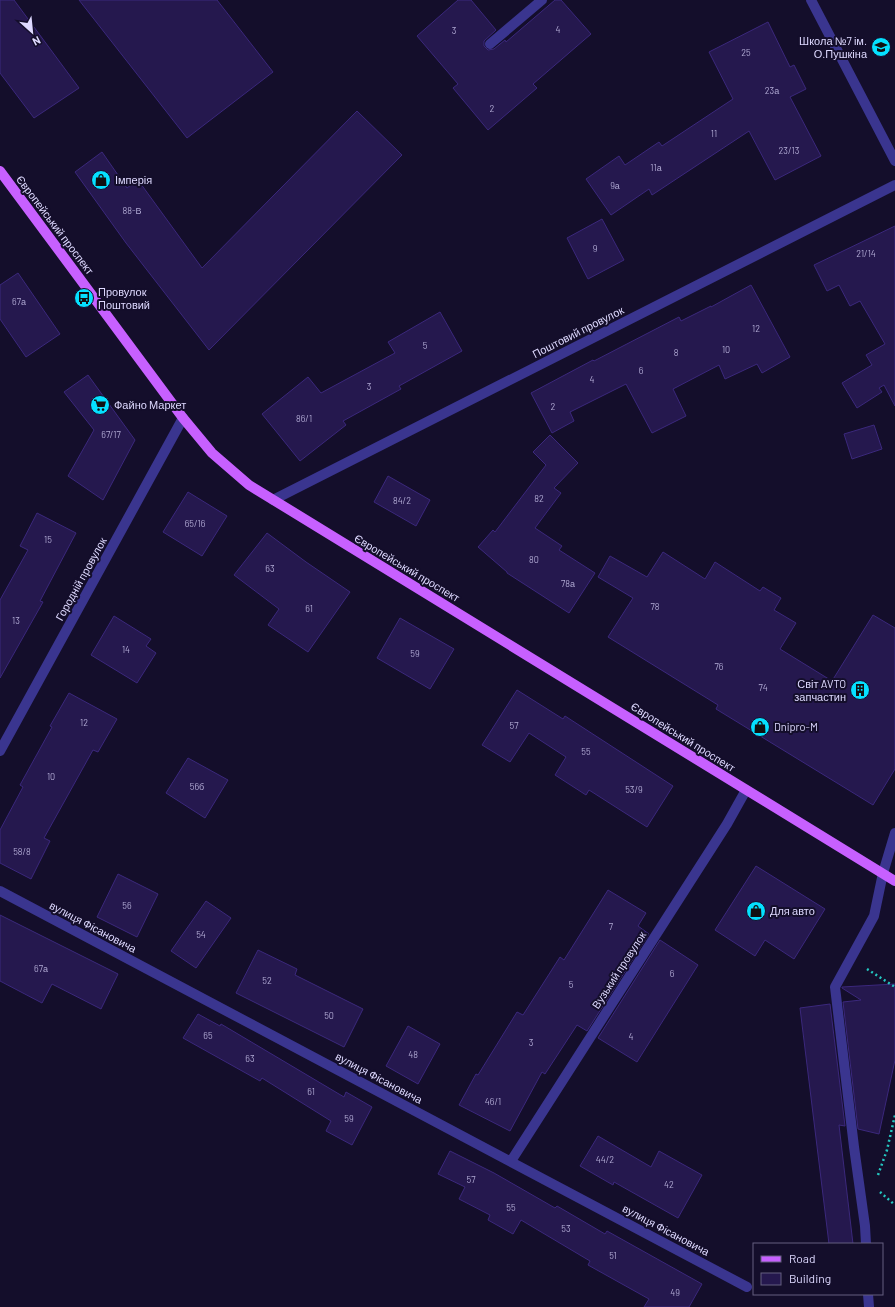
<svg xmlns="http://www.w3.org/2000/svg" width="895" height="1307" font-family="Barlow,sans-serif">
  <rect width="100%" height="100%" fill="#140e2b"/>
  <path fill="#25184e" stroke="#3b287c" d="M0,0h14l65,88 -45,30 -34,-45z
    M79,0h138l56,72 -86,66z
    M458,0h13l25,30 -12,11v5l4,4 6,-1 11,-9 1,2 49,-42h6l30,34 -58,50 4,4 -49,42 -35,-42 5,-4 -41,-48z
    M768,22l22,45 4,-2 12,24 -16,8 31,59 -46,24 -26,-49 -97,64 -3,-6 -38,26 -25,-36 33,-23 6,9 34,-23 3,4 71,-47 -24,-47z
    M357,111l45,44 -193,195 -83,-107 -51,-71 27,-20 25,36 11,-8 64,88z
    M602,219l22,41 -36,19 -21,-41z
    M895,226v180l-11,-21 -5,3 3,4 -25,16 -15,-25 30,-18 -6,-10 19,-11 -25,-43 -10,5 -11,-21 -12,6 -13,-26z
    M18,273l42,61 -34,23 -26,-38v-34z
    M751,285l39,72 -28,16 -5,-9 -32,15 -6,-14 -46,24 13,27 -34,17 -26,-49 -56,28 4,9 -22,12 -21,-40 62,-33 1,1 85,-44 2,4 30,-15v1z
    M440,312l22,39 -63,35 2,3 -58,32 3,4 -46,36 -38,-47 46,-37 13,16 74,-40 -7,-11z
    M88,375l47,65 -32,60 -35,-24 26,-46 -30,-38z
    M874,425l8,24 -30,10 -8,-25z
    M550,435l28,28 -24,25 7,5 -26,35 27,18 -3,4 36,23 -26,40 -62,-40v-1l-29,-25 15,-17 2,2 51,-67 -13,-13z
    M388,476l42,24 -14,26 -42,-24z
    M188,492l39,24 -25,40 -39,-24z
    M37,513l39,20 -36,68 3,1 -43,76v-78l28,-50 -8,-4z
    M267,533l39,29 44,30 -42,60 -40,-27 11,-16 -45,-34z
    M663,552l42,27 10,-17 45,29 3,-4 18,11 -7,12 22,13 -16,26 52,32 41,-66 22,13v141l-22,36 -157,-96 2,-4 -110,-68 25,-39 -35,-21 12,-21 37,21z
    M114,616l37,23 -5,7 10,7 -19,30 -46,-28z
    M400,618l54,31 -24,40 -53,-31z
    M517,690l46,29 2,-3 108,70 -26,41 -58,-37 -3,5 -31,-20 11,-18 -37,-24 -19,29 -28,-17z
    M69,693l48,26 -19,33 -5,-2 -49,88 6,3 -19,38 -31,-16v-33l23,-43 -3,-2 32,-58 -2,-1z
    M188,758l40,22 -23,38 -39,-25z
    M756,866l69,43 -31,50 -29,-19 -10,16 -40,-26z
    M118,874l40,20 -21,43 -40,-20z
    M608,890l38,23 -8,13 11,8 -62,97 -10,-6 -32,49 -3,-2 -32,59 -51,-26 17,-31 2,1 39,-63 6,3 37,-58 4,3z
    M206,901l25,17 -35,50 -25,-17z
    M0,915l118,59 -17,35 -49,-25 -10,19 -42,-22z
    M660,940l38,25 -61,97 -39,-24z
    M258,950l39,19 -2,6 68,34 -19,38 -108,-54z
    M895,984v76l-16,74 -21,-5 -15,-127 18,-2 -19,-12v-1z
    M830,1004l15,122 -6,-1 14,119h-24l-29,-236z
    M198,1014l22,12 1,-2 123,73 2,-5 26,15 -20,38 -26,-14 5,-10 -69,-43 -2,3 -77,-43z
    M408,1026l32,18 -22,40 -32,-18z
    M598,1136l53,31 8,-16 43,24 -24,43 -64,-36 -1,3 -33,-19z
    M450,1151l44,22 61,35 2,-2 48,28 2,-3 95,53 -13,23h-45l5,-8 -61,-34 2,-4 -69,-41 -8,14 -25,-14 2,-5 -31,-16 6,-12 -27,-13z"/>
  <g fill="none" stroke-linecap="round" stroke-linejoin="round">
    <path stroke="#24c7c1" stroke-width="2.5" stroke-dasharray="2 3" stroke-linecap="butt" d="M867,969l28,18
      M878,1175l9,-25 8,-35
      M880,1192l15,13"/>
    <path stroke="#3a358f" stroke-width="10" d="M866,1244l-1,-18 -11,-79 -19,-160 39,-71 9,-43 12,-40
      M868,1294l1,13"/>
    <path stroke="#3a358f" stroke-width="10" d="M811,0l84,161
      M490,44l52,-44
      M273,500l622,-315
      M0,751l183,-333
      M0,891l747,396
      M511,1161l216,-337 19,-34"/>
    <path stroke="#c760ff" stroke-width="10" d="M0,171l183,247 29,35 37,32 646,396"/>
  </g>
  <defs>
    <symbol id="school-disc" viewBox="-11 -11 22 22"><circle r="9.5" fill="#05e0ff" stroke="#140e2b"/><path d="M0-5L7-2L0 1L-7-2ZM-4 1L0 2.5L4 1V4Q0 6-4 4Z" fill="#111"/></symbol>
    <symbol id="shop-disc" viewBox="-11 -11 22 22"><circle r="9.5" fill="#05e0ff" stroke="#140e2b"/><path d="M-5-2.5h2.3a2.7 3.5 0 0 1 5.4 0H5L5.5 6h-11ZM-1.5-2.5h3a1.5 2.3 0 0 0-3 0Z" fill="#111"/></symbol>
    <symbol id="bus-disc" viewBox="-11 -11 22 22"><circle r="9.5" fill="#05e0ff" stroke="#140e2b"/><path d="M-5-6H5V4H4V6H2V4H-2V6H-4V4H-5ZM-3.5-4V0h7V-4ZM-3.5 1.2v1.5H-2V1.2ZM2 1.2v1.5H3.5V1.2Z" fill="#111"/></symbol>
    <symbol id="supermarket-disc" viewBox="-11 -11 22 22"><circle r="9.5" fill="#05e0ff" stroke="#140e2b"/><path d="M-6-5.5h2.5l.6 2H6L4.5 2H-2.5L-4.4-4H-6ZM-1.5 3.2a1.3 1.3 0 1 0 .1 0ZM3 3.2a1.3 1.3 0 1 0 .1 0Z" fill="#111"/></symbol>
    <symbol id="building-disc" viewBox="-11 -11 22 22"><circle r="9.5" fill="#05e0ff" stroke="#140e2b"/><path d="M-4-6H4V6H1V3H-1V6H-4ZM-2.5-4.3h1.7v1.8h-1.7ZM.8-4.3h1.7v1.8H.8ZM-2.5-1h1.7V.8h-1.7ZM.8-1h1.7V.8H.8Z" fill="#111"/></symbol>
  </defs>
  <g fill-rule="evenodd">
    <use href="#school-disc" x="870" y="36" width="22" height="22"/>
    <use href="#shop-disc" x="90" y="169" width="22" height="22"/>
    <use href="#bus-disc" x="73" y="287" width="22" height="22"/>
    <use href="#supermarket-disc" x="89" y="394" width="22" height="22"/>
    <use href="#building-disc" x="849" y="679" width="22" height="22"/>
    <use href="#shop-disc" x="749" y="716" width="22" height="22"/>
    <use href="#shop-disc" x="745" y="900" width="22" height="22"/>
  </g>
  <g text-anchor="middle" stroke-width="4" stroke-linejoin="round" paint-order="stroke">
    <g font-size="9" fill="#b0a9d3">
      <text x="558" y="33">4</text>
      <text x="454" y="34">3</text>
      <text x="746" y="56">25</text>
      <text x="772" y="94">23а</text>
      <text x="492" y="112">2</text>
      <text x="714" y="137">11</text>
      <text x="789" y="154">23/13</text>
      <text x="656" y="171">11а</text>
      <text x="615" y="189">9а</text>
      <text x="132" y="214">88-В</text>
      <text x="595" y="252">9</text>
      <text x="866" y="257">21/14</text>
      <text x="19" y="305">67а</text>
      <text x="756" y="332">12</text>
      <text x="425" y="349">5</text>
      <text x="726" y="353">10</text>
      <text x="676" y="356">8</text>
      <text x="641" y="374">6</text>
      <text x="592" y="383">4</text>
      <text x="369" y="390">3</text>
      <text x="553" y="410">2</text>
      <text x="304" y="422">86/1</text>
      <text x="111" y="438">67/17</text>
      <text x="539" y="502">82</text>
      <text x="402" y="504">84/2</text>
      <text x="195" y="527">65/16</text>
      <text x="48" y="543">15</text>
      <text x="534" y="563">80</text>
      <text x="270" y="572">63</text>
      <text x="568" y="587">78а</text>
      <text x="655" y="610">78</text>
      <text x="309" y="612">61</text>
      <text x="16" y="624">13</text>
      <text x="126" y="653">14</text>
      <text x="415" y="657">59</text>
      <text x="719" y="670">76</text>
      <text x="763" y="691">74</text>
      <text x="84" y="726">12</text>
      <text x="514" y="729">57</text>
      <text x="586" y="755">55</text>
      <text x="51" y="780">10</text>
      <text x="197" y="790">56б</text>
      <text x="634" y="793">53/9</text>
      <text x="22" y="855">58/8</text>
      <text x="127" y="909">56</text>
      <text x="611" y="930">7</text>
      <text x="201" y="938">54</text>
      <text x="41" y="972">67а</text>
      <text x="672" y="977">6</text>
      <text x="267" y="984">52</text>
      <text x="571" y="988">5</text>
      <text x="329" y="1019">50</text>
      <text x="208" y="1039">65</text>
      <text x="631" y="1040">4</text>
      <text x="531" y="1046">3</text>
      <text x="413" y="1058">48</text>
      <text x="250" y="1062">63</text>
      <text x="311" y="1095">61</text>
      <text x="493" y="1105">46/1</text>
      <text x="349" y="1122">59</text>
      <text x="605" y="1163">44/2</text>
      <text x="471" y="1183">57</text>
      <text x="669" y="1188">42</text>
      <text x="511" y="1211">55</text>
      <text x="566" y="1232">53</text>
      <text x="613" y="1259">51</text>
      <text x="675" y="1296">49</text>
    </g>
    <g font-size="11" fill="#ded9ff" stroke="#140e2b" text-anchor="start">
      <text x="867" y="45" text-anchor="end">Школа №7 ім.<tspan x="867" dy="13">О.Пушкіна</tspan></text>
      <text x="115" y="184">Імперія</text>
      <text x="98" y="296">Провулок<tspan x="98" dy="13">Поштовий</tspan></text>
      <text x="114" y="409">Файно Маркет</text>
      <text x="846" y="688" text-anchor="end">Світ AVTO<tspan x="846" dy="13">запчастин</tspan></text>
      <text x="774" y="731">Dnipro-M</text>
      <text x="770" y="915">Для авто</text>
    </g>
    <g font-size="11" fill="#ded9ff" stroke="#140e2b">
      <text transform="translate(55 225) rotate(53)" y="4">Європейський проспект</text>
      <text transform="translate(578 332) rotate(-27)" y="4">Поштовий провулок</text>
      <text transform="translate(407 568) rotate(31)" y="4">Європейський проспект</text>
      <text transform="translate(81 579) rotate(-61)" y="4">Городній провулок</text>
      <text transform="translate(683 737) rotate(32)" y="4">Європейський проспект</text>
      <text transform="translate(93 927) rotate(28)" y="4">вулиця Фісановича</text>
      <text transform="translate(619 970) rotate(-57)" y="4">Вузький провулок</text>
      <text transform="translate(379 1078) rotate(28)" y="4">вулиця Фісановича</text>
      <text transform="translate(666 1230) rotate(28)" y="4">вулиця Фісановича</text>
    </g>
  </g>
  <rect x="753" y="1243" width="130" height="52" fill="#140e2b" stroke="#655f80"/>
  <rect x="761" y="1256" width="20" height="6" fill="#c760ff" stroke="#655f80"/>
  <text x="789" y="1263" font-size="12" fill="#ded9ff">Road</text>
  <rect x="761" y="1273" width="20" height="12" fill="#25184e" stroke="#655f80"/>
  <text x="789" y="1283" font-size="12" fill="#ded9ff">Building</text>
  <g transform="translate(32 32) rotate(153)" stroke="#140e2b" stroke-width="3" paint-order="stroke">
  <path d="M0-3L7 15L0 10L-7 15Z" fill="#ded9ff"/>
  <text y="-6" font-size="11" font-weight="bold" text-anchor="middle" fill="#ded9ff">N</text>
  </g>
</svg>
